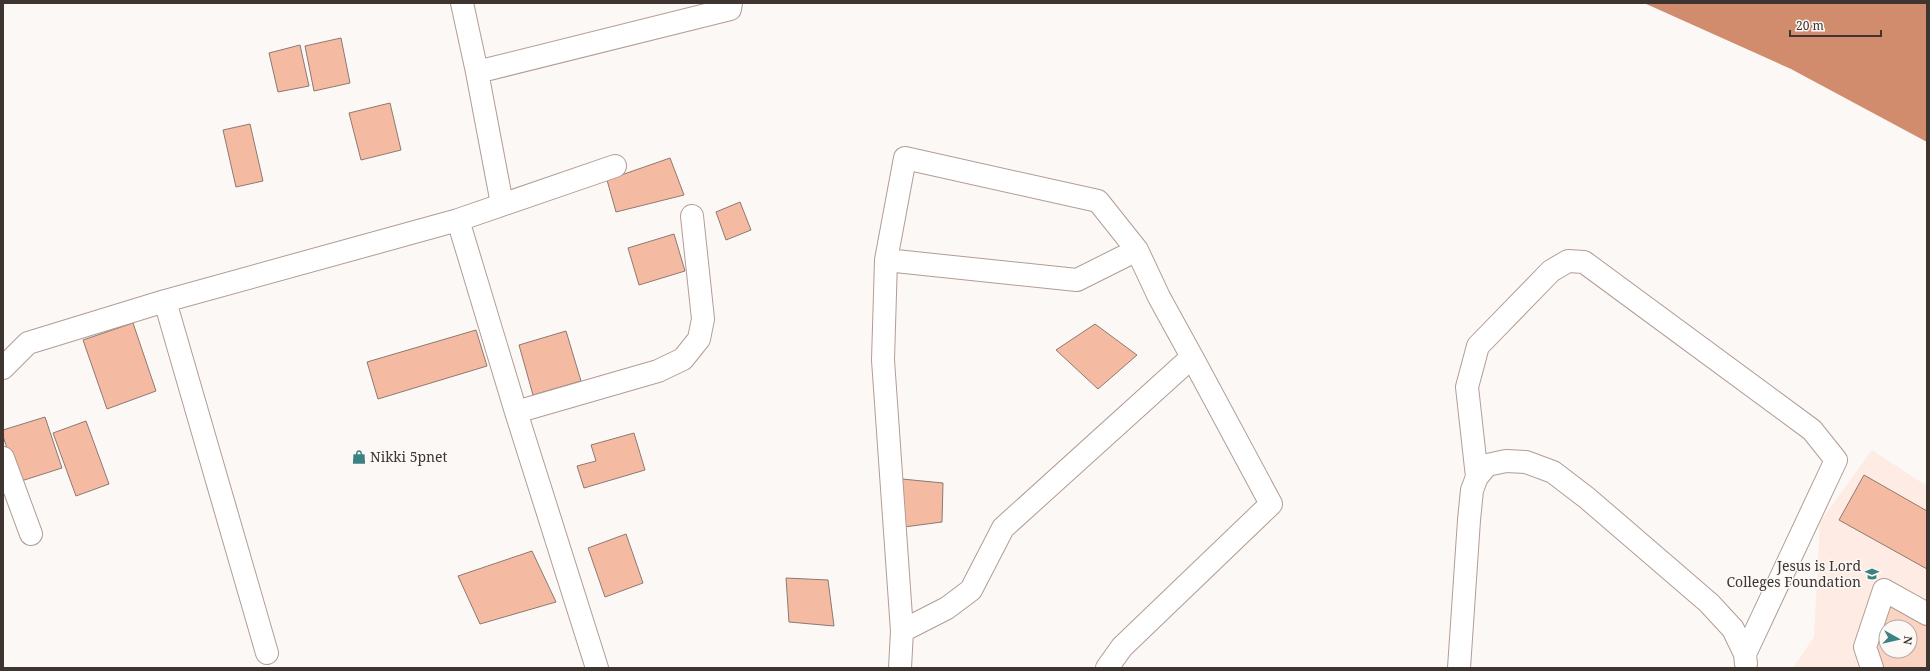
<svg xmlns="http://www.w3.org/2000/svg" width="1930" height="671" font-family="'Noto Serif',serif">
  <rect width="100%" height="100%" fill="#fcf8f6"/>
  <path fill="#feece4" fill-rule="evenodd" d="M1872,450l55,36v182h-134l21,-31 6,-115zM1886,627h24v24h-24z"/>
  <path fill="#fbd3c2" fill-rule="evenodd" d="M1893,603l34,19v46h-46l-19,-11zM1886,627h24v24h-24z"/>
  <path fill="#d18c6e" d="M1644,3h283v139l-136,-73z"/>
  <path fill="#f5bba2" stroke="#8d7971" d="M341,38l9,45 -36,8 -9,-45z
    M300,45l9,41 -31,6 -9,-39z
    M390,103l11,47 -40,10 -12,-47z
    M250,124l13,57 -27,6 -13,-57z
    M670,158l14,37 -68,17 -9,-32z
    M740,202l11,28 -25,10 -10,-28z
    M674,234l11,37 -46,14 -11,-37z
    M133,323l23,68 -49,18 -24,-69z
    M1095,324l42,31 -39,34 -42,-39z
    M476,330l11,36 -109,33 -11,-37z
    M566,331l15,50 -48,14 -14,-50z
    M45,417l17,51 -44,14 -15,-46v-6z
    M86,421l23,63 -33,12 -23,-63z
    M634,433l11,37 -61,18 -7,-22 19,-5 -5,-16z
    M1864,475l63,36v58l-88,-49z
    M902,479l41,4 -1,39 -38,5z
    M626,534l17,49 -38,14 -17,-49z
    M532,551l24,51 -76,22 -22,-48z
    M786,578l42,2 6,46 -45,-4z"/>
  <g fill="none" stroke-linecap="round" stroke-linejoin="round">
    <defs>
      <path id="minor" d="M462,3l15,69 25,132
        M477,72l253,-63 1,-6
        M458,220l157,-54
        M886,260l191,20 60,-30
        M165,301l102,352
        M3,368l25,-25 137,-42 293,-81 58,192 81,256
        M516,412l142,-41 25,-12 16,-20 4,-20 -11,-103
        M3,458l28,76
        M1477,477l-10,-90 11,-41 73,-75 17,-10 16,1 228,168 24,30 -91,194
        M902,631l45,-23 24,-18 32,-62 189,-171 79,147 -149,143 -15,21
        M900,668l2,-37 -19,-271 3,-100 19,-102 193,43 39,49 22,47 33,60
        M1459,668l10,-148 3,-30 5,-13 10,-12 19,-4 20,1 27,10 34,26 122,105 24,26 12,25 1,10
        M1872,668l-7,-21 19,-57 43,24"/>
    </defs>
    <use href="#minor" stroke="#b19d94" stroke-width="24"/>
    <use href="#minor" stroke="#fff" stroke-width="22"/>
  </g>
  <defs>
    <symbol id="shop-bare" viewBox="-9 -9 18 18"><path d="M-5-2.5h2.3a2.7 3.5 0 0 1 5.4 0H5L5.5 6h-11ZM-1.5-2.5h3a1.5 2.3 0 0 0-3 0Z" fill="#3b8382" stroke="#fcf8f6" stroke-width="2.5" paint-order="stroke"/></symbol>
    <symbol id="university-bare" viewBox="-9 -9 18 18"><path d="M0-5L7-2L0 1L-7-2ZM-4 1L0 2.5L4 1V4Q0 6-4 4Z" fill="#3b8382" stroke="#fcf8f6" stroke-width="2.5" paint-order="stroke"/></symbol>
  </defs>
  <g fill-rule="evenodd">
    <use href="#shop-bare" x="349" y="447" width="20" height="20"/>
    <use href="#university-bare" x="1862" y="564" width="20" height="20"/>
  </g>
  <g text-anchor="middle" stroke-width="3" stroke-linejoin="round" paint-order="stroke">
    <g font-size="14" fill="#3e3531" stroke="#fcf8f6" text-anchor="start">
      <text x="370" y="462">Nikki 5pnet</text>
      <text x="1861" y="571" text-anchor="end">Jesus is Lord<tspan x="1861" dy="16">Colleges Foundation</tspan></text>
    </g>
  </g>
  <rect width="1930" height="671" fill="none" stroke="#3e3531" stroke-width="8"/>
  <g transform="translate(1898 639) rotate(98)"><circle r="19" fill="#fcf8f6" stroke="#b0aaa7"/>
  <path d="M0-3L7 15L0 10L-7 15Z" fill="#3b8382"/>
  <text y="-6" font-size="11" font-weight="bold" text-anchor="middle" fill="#3e3531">N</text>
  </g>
  <path d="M1790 30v6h91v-6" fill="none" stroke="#3e3531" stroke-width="2"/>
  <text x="1796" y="30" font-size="12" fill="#3e3531" stroke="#fcf8f6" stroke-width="3" paint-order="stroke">20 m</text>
</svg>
